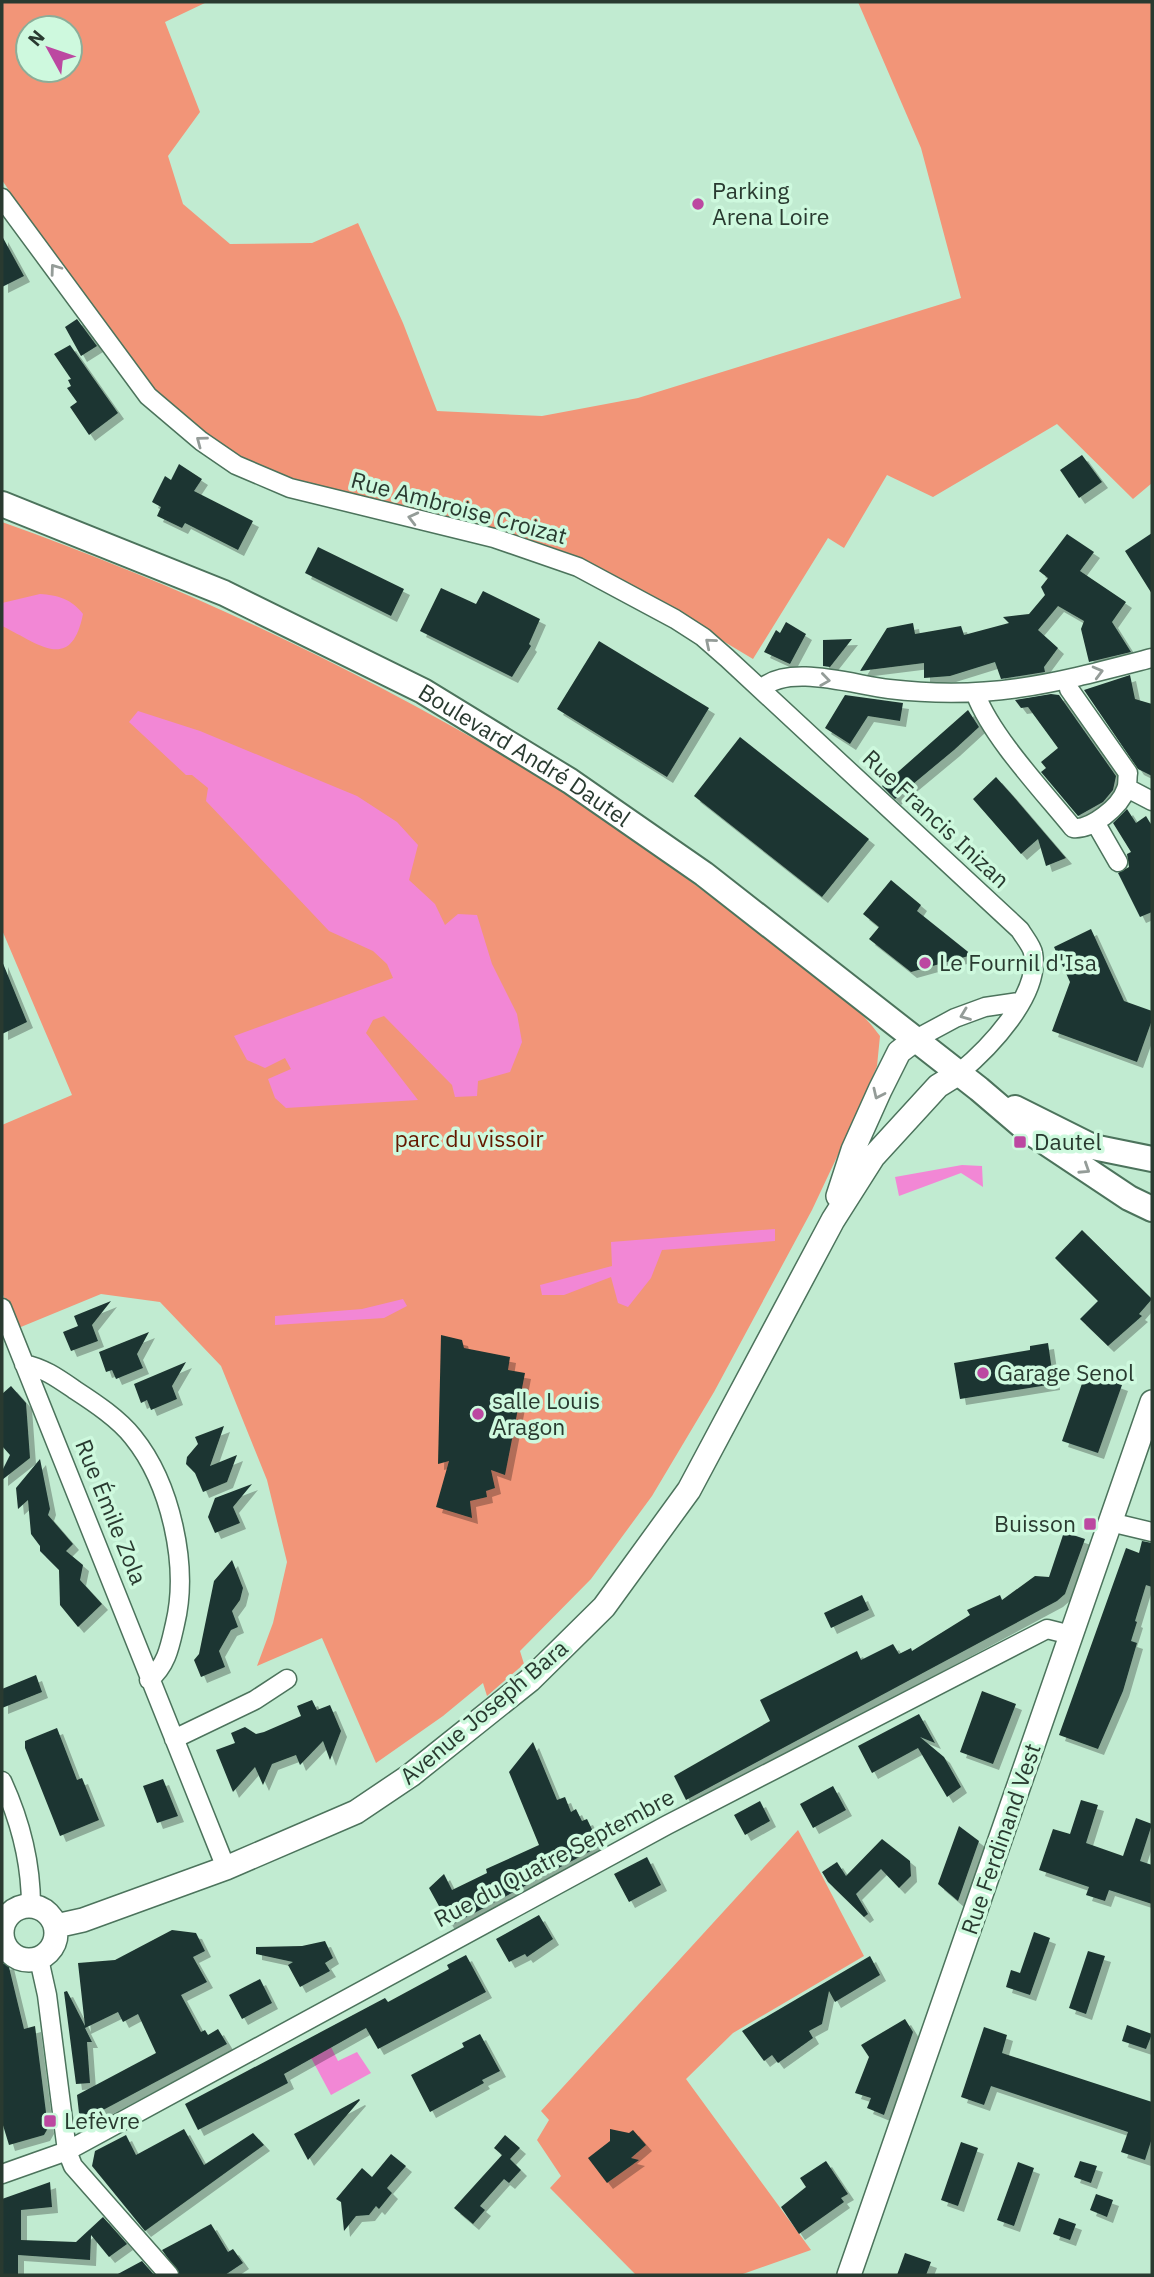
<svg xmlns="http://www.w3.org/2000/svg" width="1154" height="2277" font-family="'IBM Plex Sans',sans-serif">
  <defs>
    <filter id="shadow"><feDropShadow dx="6" dy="6" stdDeviation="0" flood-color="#0004"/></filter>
  </defs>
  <rect width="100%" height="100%" fill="#c1ebd1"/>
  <path fill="#f29578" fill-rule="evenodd" d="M2,2h205l-42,20 35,90 -32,44 15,48 47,40 82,-1 46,-20 45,100 34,88 105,5 96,-18 323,-100 -40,-150 -63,-146h294v481l-19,16 -76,-75 -124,73 -46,-22 -43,73 -16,-10 -75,121 -137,-82 -72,-27 -294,-80 -118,-96 -130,-194zM28,28h42v42h-42z
    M2,522c191,68 369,153 542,258 65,39 126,86 186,131 49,37 114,76 150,125l-3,30 -17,42 -48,102 -98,182 -62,104 -61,83 -71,72 4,13 -37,32 -4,-13 -40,33 -67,47 -54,-125 -65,28 16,-43 14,-61 -20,-82 -46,-114 -61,-64 -59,-8 -85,35 -14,-37v-167l70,-30 -70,-165z
    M798,1830l66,126 -131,77 -47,46 125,171 -71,25h-104l-86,-87 11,-12 -24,-36 12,-20 -8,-9z"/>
  <path fill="#f287d5" d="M40,594c17,1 32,5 43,20 -12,60 -45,29 -81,12v-23z
    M138,711l62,20 157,65 40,26 21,23 -9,35 26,24 10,21 13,-11 19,1 15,49 25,50 5,28 -12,30 -32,9 -1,15 -22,1 -3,-12 -68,-69 -11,4 -7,13 52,67 -132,8 -11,-10 -7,-19 23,-10 -6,-11 -20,10 -18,-8 -13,-24 159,-58 -6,-14 -14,-13 -44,-20 -123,-130 2,-13 -16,-13h-6l-57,-53z
    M962,1165l20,1 1,21 -22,-14 -62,23 -4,-19z
    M775,1229v12l-113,9 -11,28 -23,29 -10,-4 -7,-26 -47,18h-22l-2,-10 72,-19 -1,-24z
    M403,1299l4,7 -23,12 -109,7v-9l87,-7z
    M328,2041l10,20 19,-9 14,21 -40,22 -23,-43z"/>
  <path fill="#1d3530" filter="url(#shadow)" d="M2,236l22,40 -22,11z
    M77,319l20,27 -16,10 -16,-29z
    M70,345l48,68 -29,22 -19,-28 7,-5 -10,-14 4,-2 -3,-6 3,-1 -17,-25z
    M1082,455l20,27 -23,16 -19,-28z
    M179,464l23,15 -8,12 59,30 -15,29 -53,-27 -3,5 -25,-12 4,-9 -9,-5 13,-26 6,4z
    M1152,533v61l-27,-43z
    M1067,534l27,18 -14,19 46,31 -14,20 19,30 -42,10 -8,-33 3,-8 -26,-15 -20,24 20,18 -14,19 1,5 -44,7 -6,-17 -45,14 -26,2v-15l-64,8 27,-43 26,-5 2,11 46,-8 3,9 45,-12 -6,-6 26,-3 16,-19 -4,-8 7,-9 -9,-7z
    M318,547l86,42 -13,27 -86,-43z
    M441,588l35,16 7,-13 57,28 -11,25 2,2 -19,31 -92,-46z
    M786,622l20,12 -16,30 -26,-12 12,-22 4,3z
    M852,639l-22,28 -7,-1v-26z
    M599,641l110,67 -42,69 -110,-68z
    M1130,675l5,24 17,5v72l-14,-7 -54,-79z
    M1051,694l8,1 57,81 -3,14 -10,12 -25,14 -37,-44 5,-4 -5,-6 17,-14 -30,-41 -7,1 -6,-8z
    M845,695l58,8 -3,18 -32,-5 -18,28 -25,-16z
    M968,710l11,17 -25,23 -59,49 -13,-13z
    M740,737l129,102 -47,58 -128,-101z
    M996,777l17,19 53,62 -20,8 -8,-27 -17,15 -48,-55z
    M1127,809l9,14 10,-7 6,10v86l-12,5 -22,-44 11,-6 -2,-13 4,-2 -18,-29z
    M891,880l30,25 -4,6 55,44 -61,17 -42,-33 10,-12 -16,-13z
    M1091,929l33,72 28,10v9l-15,42 -85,-31 18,-49 -16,-35z
    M2,961l25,61 -25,12z
    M1082,1230l70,69 -13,15 3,2 -34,30 -28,-27 18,-18 -43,-43z
    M111,1301l-19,24 6,16 -27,10 -8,-19 15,-6 -4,-10z
    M149,1332l-12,22 6,14 -27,11 -4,-9 -6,2 -7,-20z
    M441,1335l21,5 2,8 46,9 -2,13 17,3 -20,102 -14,-5 4,18 -9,3 1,6 -17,4 2,17 -36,-11 13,-46 -11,3z
    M1048,1343l6,41 -94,15 -6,-36 76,-13v-4z
    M186,1362l-14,24 5,13 -26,11 -4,-10 -6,3 -7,-19z
    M1086,1372l36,13 -24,68 -36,-12z
    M11,1386l15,17 4,55 -28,22v-9l8,-16 -8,-9v-52z
    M224,1426l-14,40 27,-11 -10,27 -24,10 -8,-19 -9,-9 1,-7 11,-13 -3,-7z
    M40,1459l10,50 -2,6 25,29 -7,7 17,14 -3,15 22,24 -24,23 -18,-22 -1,-35 -19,-19v-5l-9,-12 -3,-34 -10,9 -2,-21z
    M252,1484l-19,23 7,16 -25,10 -7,-16 7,-19z
    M1064,1532l21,7 -20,55 -8,7 -371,199 -12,-24 96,-55 -10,-21 97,-49 4,9 32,-16 6,10 12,-6 1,3 58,-36 -3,-5 33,-15 2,5 33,-24 14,1z
    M1142,1541l10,2v44l-6,-2 -11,36 2,1 -6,19 6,2 -14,48 -25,58 -39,-14 67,-187 13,5z
    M232,1560l11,28 -3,12 -8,11 6,16 -7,3 -12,21 6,16 -24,10 -7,-17 5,-6 15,-73z
    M862,1595l7,15 -38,18 -7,-15z
    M36,1675l6,17 -40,16v-19z
    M982,1691l34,13 -23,60 -33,-12z
    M312,1700l5,10 13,-5 11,26 -11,29 -7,-19 -23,24 -4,-10 -24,9 -9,21 -8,-18 -22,25 -17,-42 19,-7 -4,-10 14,-6 11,7 8,-2 37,-16 -4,-10z
    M919,1714l16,29 -15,-6 24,20 17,30 -14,10 -29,-49 -46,25 -14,-27z
    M57,1728l20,52 5,-2 17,42 -39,16 -35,-88v-7z
    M533,1742l24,58 8,-3 6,15 5,-3 6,12 5,-2 13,27 -150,80 -21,-38 15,-14 8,16 35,-17 -1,-4 53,-24 -30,-73z
    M163,1779l15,37 -21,7 -14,-37z
    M833,1786l13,24 -33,18 -13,-24z
    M1081,1800l17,5 -12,38 37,13 13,-38 16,6 -12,37 12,4v39l-43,-14 -4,11 -19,-6 3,-8 -50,-17 14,-41 17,5z
    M760,1801l10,20 -25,14 -11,-20z
    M959,1826l20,15 -21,60 -20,-17z
    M882,1839l28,22 1,15 -12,12 -18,-19 -25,25 12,20 -4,3 -36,-35 -6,-10 15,-10 9,14z
    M647,1857l14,28 -32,17 -15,-28z
    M539,1915l14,24 -26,18 -2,-3 -16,8 -13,-23z
    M172,1930l24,3 9,18 -12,6 14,25 -26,13 20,37 4,-2 3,5 10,-6 9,15 -139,74 -9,-5 -2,-18 79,-42 -18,-39 -15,8 -5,-10 -33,16 7,14h-5l3,41 -14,1 -12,-92 3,-1 18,35 -7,-63 37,-3z
    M1034,1932l16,6 -20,57 -24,-8 5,-17 9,3z
    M325,1941l8,17 -8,5 5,8 -30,16 -12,-22 5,-3 -37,-8v-7l46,-1z
    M1088,1951l17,5 -19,58 -17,-6z
    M466,1955l20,37 -108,57 -12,-21 -82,46 4,9 -90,47 -13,-26 200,-106 3,4 61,-33 -2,-4z
    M870,1956l10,19 -45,27 -6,-11 -7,33 -13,7 4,7 -35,25 -6,-8 -8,6 -22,-30z
    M8,1963l16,66 11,-3 13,102 -4,7 -35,10 -7,-23v-158z
    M260,1979l12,24 -30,16 -13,-24z
    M905,2019l8,13 -29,83 -17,-7 4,-10 -16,-5 14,-36 -8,-12z
    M1127,2025l25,9 -6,15 -24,-8z
    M984,2027l23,8 -5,18 150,49v36l-7,22 -24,-8 7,-20 -137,-46 -7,19 -23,-8z
    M480,2034l20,37 -18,9 2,3 -54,29 -19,-37 53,-28 -2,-4z
    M359,2099l1,1 -52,60 -14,-26z
    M184,2129l20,36 49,-32 11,12 -119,86 -53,-65 3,-15 31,-16 10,20z
    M610,2129l19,4 4,-3 13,15 -15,13 8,2 -32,23 -19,-25 22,-17z
    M505,2135l15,13 -10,11 11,11 -12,13 -5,-4 -24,27 5,4 -12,14 -19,-16 48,-53 -8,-7z
    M961,2142l17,6 -20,58 -17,-6z
    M391,2154l15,12 -19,22 5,5 -13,16 -3,-3 -7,9 -13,1 -12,15 -3,-29 -5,-3 26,-31 10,9z
    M826,2161l22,33 -7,4 3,4 -45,32 -18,-27 25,-20 -6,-9z
    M1080,2161l17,5 -6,17 -17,-6z
    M1018,2162l16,6 -20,58 -17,-6z
    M50,2182l2,25 -31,3v30l55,2 27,-25 24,27 -18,13 -18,-22 -1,25 -72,-5v20h-16v-76z
    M1096,2194l17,6 -6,17 -17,-7z
    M1059,2218l17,6 -6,16 -17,-6z
    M211,2224l17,28 5,-3 10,14 -18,12h-45l-18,-25z
    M905,2253l26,9 -5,13h-29z
    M142,2261l12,14h-38z"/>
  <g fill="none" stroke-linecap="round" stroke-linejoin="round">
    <defs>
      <path id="minor" d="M2,198l146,198 53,45 35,24 54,23 204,50 84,29 97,52 28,18 24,21 293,272c4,7 12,16 13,23 8,42 -45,96 -74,120
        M761,689c27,-26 93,-4 128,0 103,12 166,-6 263,-31
        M976,695c16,42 67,96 97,133 18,2 47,-21 53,-39 2,-4 1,-11 2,-16l-59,-84 -1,-8
        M1127,788l25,13
        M1095,822l23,40
        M916,1039l39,-21 30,-11 34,-5
        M2,1308l224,560
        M24,1364c20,4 35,15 51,26 20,13 44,29 58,47 38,47 56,129 42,187 -5,22 -8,41 -26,56
        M1110,1522l42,10
        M174,1739l81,-39 32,-21
        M2,1781c18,39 29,82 29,125
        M39,1959l8,36 20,156 6,15 96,109
        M2,2174l65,-23 600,-326 380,-196 24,6"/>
      <path id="tertiary" d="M838,1196l15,-46 27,-60 19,-38 17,-13
        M2 1933a27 27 0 1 1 54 0a27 27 0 1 1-54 0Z
        M56,1926l27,-6 143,-52 130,-56 55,-37 119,-95 74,-73 85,-117 144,-270 40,-63 65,-71 21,-13
        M849,2275l303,-873"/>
      <g id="secondary">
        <path id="s1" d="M2,504l222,89 199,98 147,90 134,93 275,215 48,41 102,68 23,11"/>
        <path d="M1015,1108l78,39 59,12"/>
      </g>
    </defs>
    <use href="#minor" stroke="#4c735c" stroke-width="21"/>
    <use href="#tertiary" stroke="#4c735c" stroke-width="26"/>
    <use href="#secondary" stroke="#4c735c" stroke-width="28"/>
    <use href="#minor" stroke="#fff" stroke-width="18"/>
    <use href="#tertiary" stroke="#fff" stroke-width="23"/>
    <use href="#secondary" stroke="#fff" stroke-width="24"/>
  </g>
  <defs><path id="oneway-chevron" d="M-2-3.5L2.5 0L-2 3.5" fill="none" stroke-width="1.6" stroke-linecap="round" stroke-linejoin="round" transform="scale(1.75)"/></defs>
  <g stroke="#949c98">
    <use href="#oneway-chevron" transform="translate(55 269) rotate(-126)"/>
    <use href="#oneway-chevron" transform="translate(201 441) rotate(-143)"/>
    <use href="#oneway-chevron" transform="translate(413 518) rotate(-166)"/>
    <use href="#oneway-chevron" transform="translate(710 643) rotate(-140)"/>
    <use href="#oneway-chevron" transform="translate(1098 672) rotate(-15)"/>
    <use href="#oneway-chevron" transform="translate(825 680) rotate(8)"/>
    <use href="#oneway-chevron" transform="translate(965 1015) rotate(159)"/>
    <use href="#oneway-chevron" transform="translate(878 1094) rotate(115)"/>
    <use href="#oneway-chevron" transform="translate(1085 1169) rotate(33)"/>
  </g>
  <g fill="#bc48a1" stroke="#cef9de" stroke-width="2.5">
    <circle cx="698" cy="204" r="7"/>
    <circle cx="925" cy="963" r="7"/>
    <rect x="1013" y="1135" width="14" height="14" rx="3.5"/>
    <circle cx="983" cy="1373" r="7"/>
    <circle cx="478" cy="1414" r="7"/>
    <rect x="1083" y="1517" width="14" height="14" rx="3.5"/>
    <rect x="43" y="2114" width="14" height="14" rx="3.5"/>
  </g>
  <g text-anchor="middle" stroke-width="7" stroke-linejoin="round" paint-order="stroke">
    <g font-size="23" fill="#293a30" stroke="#cef9de" text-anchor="start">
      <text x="712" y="199">Parking<tspan x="712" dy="26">Arena Loire</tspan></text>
      <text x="939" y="971">Le Fournil d'Isa</text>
      <text x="1034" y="1150">Dautel</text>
      <text x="997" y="1381">Garage Senol</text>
      <text x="492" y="1409">salle Louis<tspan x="492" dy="26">Aragon</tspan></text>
      <text x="1076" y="1532" text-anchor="end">Buisson</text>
      <text x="64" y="2129">Lefèvre</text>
    </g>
    <g font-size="23" fill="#293a30" stroke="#cef9de">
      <text transform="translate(459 508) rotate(15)" y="8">Rue Ambroise Croizat</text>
      <text dy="8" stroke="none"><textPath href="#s1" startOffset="581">Boulevard André Dautel</textPath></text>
      <text transform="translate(936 819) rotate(43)" y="8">Rue Francis Inizan</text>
      <text transform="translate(111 1512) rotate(68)" y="8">Rue Émile Zola</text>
      <text transform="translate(484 1712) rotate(-40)" y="8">Avenue Joseph Bara</text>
      <text transform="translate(1001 1839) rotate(-71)" y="8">Rue Ferdinand Vest</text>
      <text transform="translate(554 1858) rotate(-28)" y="8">Rue du Quatre Septembre</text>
    </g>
    <g font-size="23" fill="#641800" stroke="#cef9de">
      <text x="469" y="1147">parc du vissoir</text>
    </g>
  </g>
  <rect width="1154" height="2277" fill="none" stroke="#293a30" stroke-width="7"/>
  <g transform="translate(49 49) rotate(310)"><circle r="33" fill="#cef9de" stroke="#8cad98" stroke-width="2"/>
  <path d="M0-5L12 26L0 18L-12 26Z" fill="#bc48a1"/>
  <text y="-10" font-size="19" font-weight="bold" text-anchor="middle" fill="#293a30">N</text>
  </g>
</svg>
